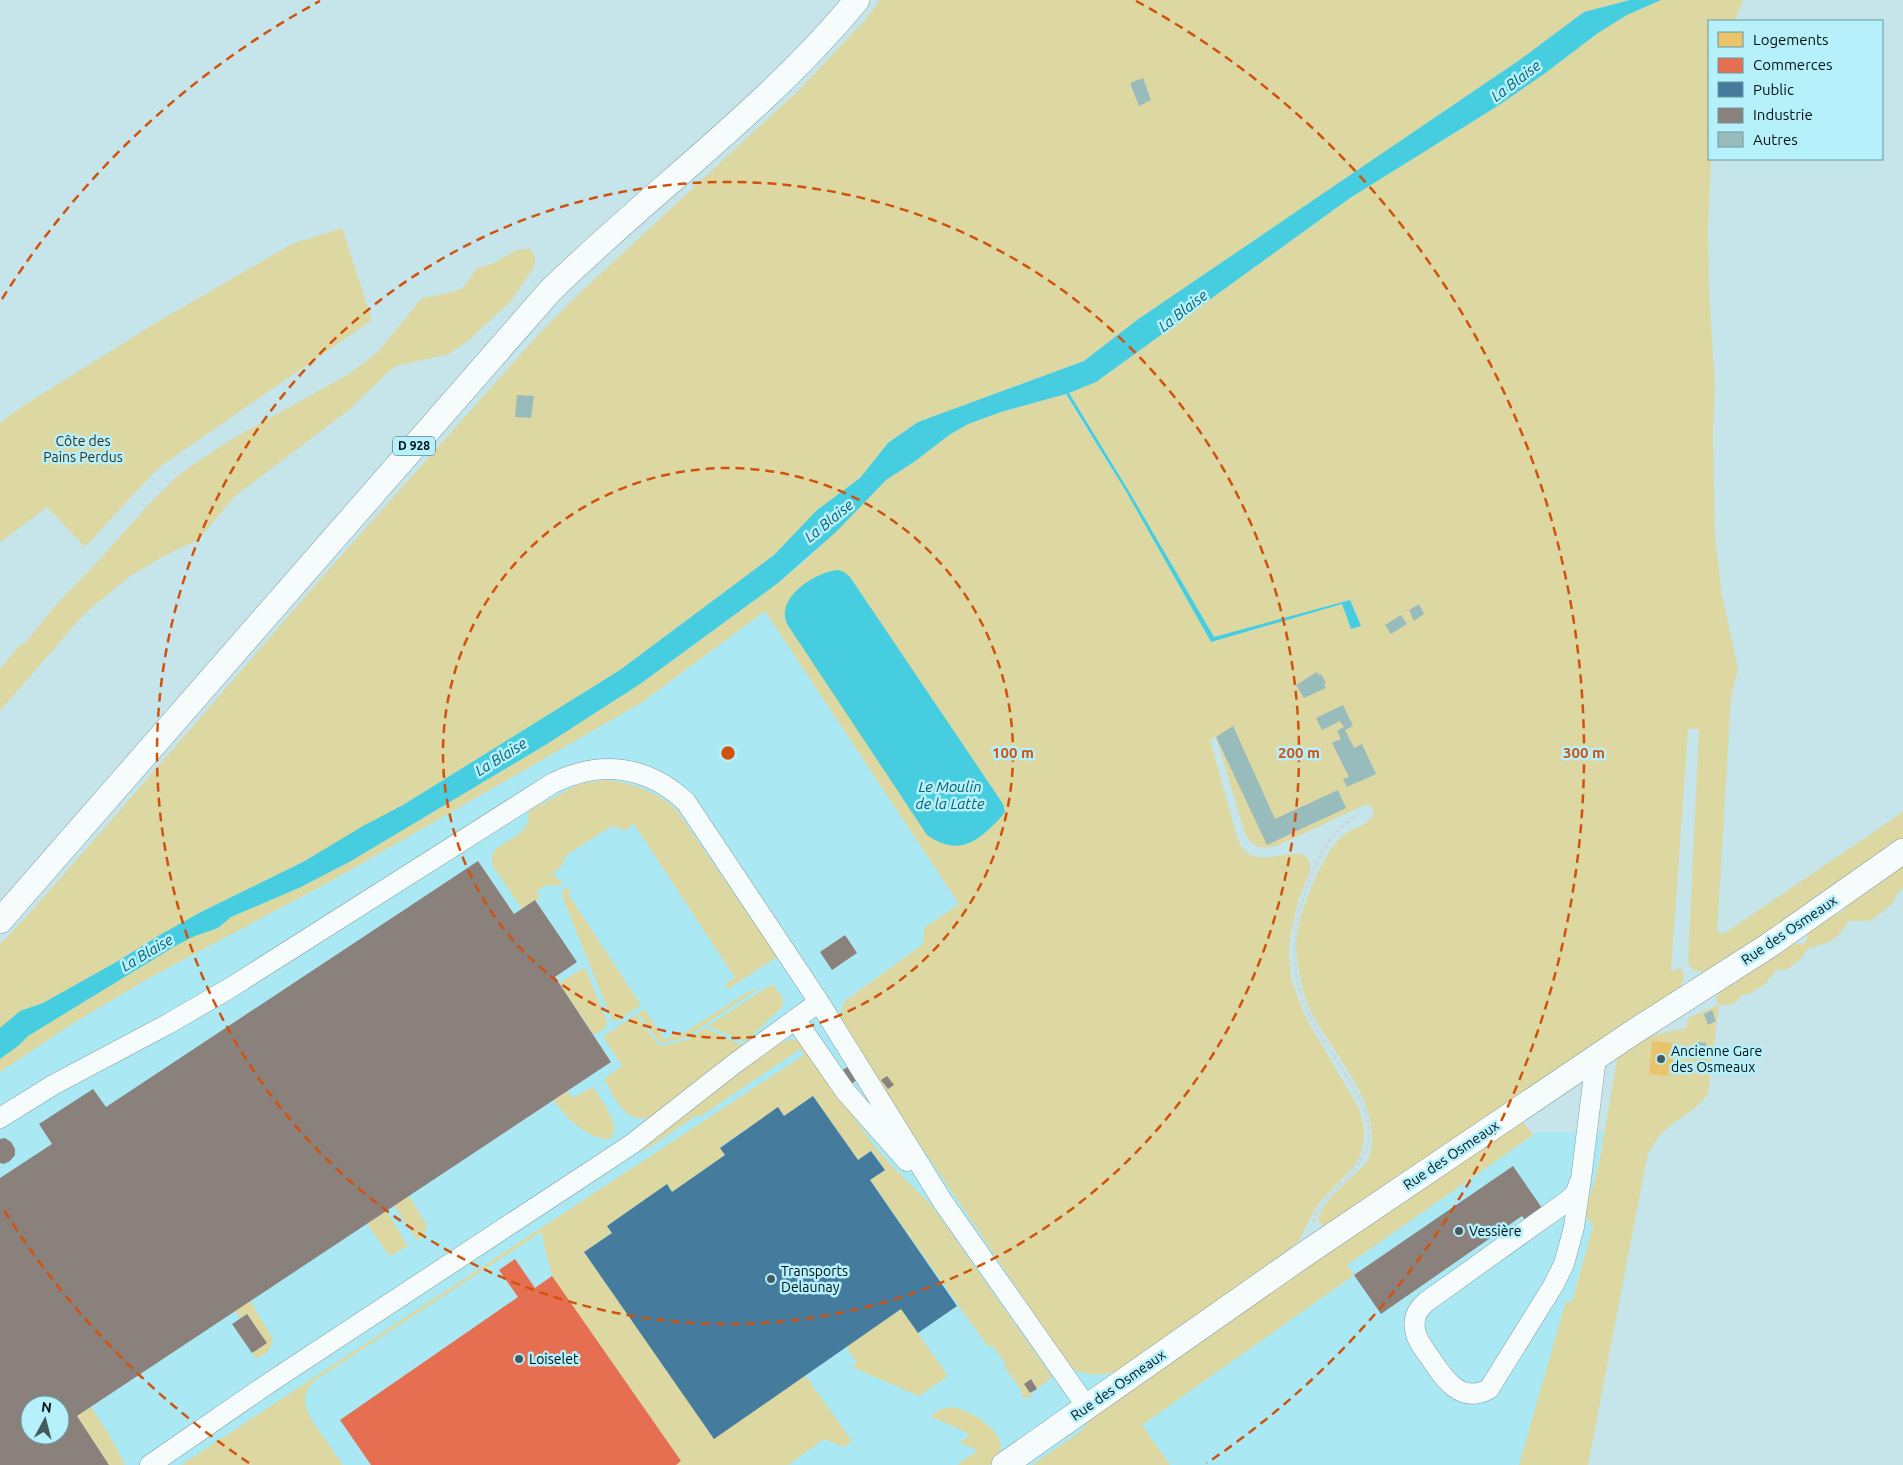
<svg xmlns="http://www.w3.org/2000/svg" width="1903" height="1465" font-family="Ubuntu,sans-serif">
  <rect width="100%" height="100%" fill="#c5e5eb"/>
  <path fill="#aae9f4" fill-rule="evenodd" d="M765,611l194,293 -35,24 -1,16 -75,54 288,413 401,-279h67l-10,52 -11,29 10,13 -68,239h-1525v-393l75,-50 74,-44 182,-97 310,-178zM30,1405h30v30h-30z"/>
  <path fill="#ddd7a1" d="M880,0h750l-46,12 -63,47 -384,261 -53,41 -166,61 -30,21 -28,35 -43,32 -43,45 -154,115 -217,135 -100,57 -102,50 -43,24 -40,25 -75,42 -23,8 -20,17v-84l28,-29 67,-76 236,-272 206,-231 46,-46 217,-201 66,-70z
    M1661,0h82l-8,21h-26v138h2l-3,70 1,60 6,98 -2,46 2,105 7,57 16,74 -7,28 -14,235 8,1 178,-121v29l-187,126 -11,4h-10l-5,-4 -2,-6 11,-232h-11l-17,243 10,-5 3,10 -3,10 -355,238h-4l-4,-5c3,-18 36,-44 49,-58 21,-49 -28,-101 -51,-141 -9,-15 -14,-33 -17,-50 -2,-9 -3,-18 -3,-27 2,-29 25,-92 49,-110 9,-7 27,-9 29,-22l-4,-6 -6,-1 -85,40c-15,5 -27,4 -34,-12l-29,-96 -6,3 27,97c12,34 40,15 65,17l8,7v10l-11,27 -9,39 -1,17 2,25 11,30 8,16 49,83 5,21v11l-4,16 -6,10 -36,38 -20,38 -42,33 -135,95c-16,6 -35,7 -51,-3l-221,-328c-6,-13 -12,-23 -4,-38l78,-57 1,-16 35,-24 -194,-293 -124,92 -310,178 -182,97 -74,44 -75,50v-13l18,-13 10,-10 149,-91 18,-9 23,-8 13,-11 70,-30 50,-26 196,-117 93,-60 138,-101 28,-23 80,-80 28,-18 35,-27 19,-11 33,-12 64,-18 62,99 84,149 131,-38 9,25 10,-3 -11,-26 -136,38 -84,-145 -61,-100 27,-11 254,-184 146,-91 48,-33 54,-41 29,-18z
    M342,228l30,92 -214,148 -73,79 -38,-40 -47,35v-119l23,-17 131,-82 138,-80z
    M530,249l3,3 2,5v6l-3,7 -20,30 -43,40 -20,14 -53,12 -8,6 -38,37 -115,87 -37,44 -34,16 -34,20 -45,37 -85,98v-42l19,-23 6,-3 30,-37 48,-50 46,-52 32,-31 51,-34 117,-65 28,-21 45,-55 27,-5 12,-4 6,-6 9,-14 16,-5 24,-14z
    M606,780c27,3 49,11 70,29l101,148 -49,32 -3,-5 10,-6 -101,-154 -10,7 -7,-4h-7l-45,29 -3,10 -9,7 6,8 5,1 -5,4c-9,-2 -16,-1 -22,6l3,5 -18,12 -30,-44v-11c14,-18 37,-15 37,-43l50,-27z
    M1903,865v23l-7,7 -3,8 -17,14 -7,4h-21c-10,19 -20,23 -40,27l-7,11 -15,11h-11l-3,7 -4,1 -1,5 -18,11 -8,1c-4,10 -12,11 -22,10l-11,88c-9,15 -24,22 -38,33 -11,8 -18,19 -23,31l-59,308h-69l47,-164 6,1 21,-76 -10,-13 11,-29 6,-26 18,-105 22,-15 46,-10 2,-10 31,-13 -2,-2 -1,-6 12,-14 6,2c8,-10 20,-20 33,-22 9,-14 20,-21 37,-19l3,-5v-8l23,-15 12,-4 13,-18 29,-13z
    M567,887l4,5 -3,2 73,111 -24,16 -5,-1 -50,-124 1,-6z
    M583,968h2l22,53 -1,6 -12,8 -35,-52z
    M772,984l10,13 1,9 -38,36 -37,-16z
    M762,986l-77,52 -25,5 -22,-30 6,-4 21,31 11,-8 3,4 67,-43z
    M636,1014l23,32 28,-6 18,-12 37,17 -91,72c-26,9 -37,-21 -47,-38l18,-13 -19,-29z
    M791,1039l8,2 9,11 67,95 18,20 39,39 120,171 -15,12 -6,-10 -7,5 8,12c-4,3 -8,2 -12,0l3,-3 -19,-27 2,-2 -14,-19 -4,2 -118,-167 15,-10 -13,-19 -14,9 -45,-64 -29,20 -6,-8 -58,39 5,8 -53,37 -5,-8 -60,42 5,7 -28,19 130,186 91,-63 47,66 -8,6 -20,-8 -36,26h-112l5,-4 -129,-185 -11,-44 -227,149c-19,19 -4,37 9,55 7,10 13,19 20,29h-162l623,-410 -4,-6 -99,67h-6l-46,32 -10,4 134,-106z
    M593,1087c7,12 30,39 17,52 -21,1 -46,-22 -56,-39l13,-9 5,7z
    M1522,1120l11,15 -186,130 7,10 -212,150 28,40h-138l49,-34 18,-22z
    M409,1196l18,29 -3,10 -7,5 -23,-35z
    M386,1211l22,35 -16,9 -4,-1 -21,-30z
    M250,1301l23,38c-3,11 -7,17 -18,19l-3,-5 14,-10 -19,-29 -7,4 -5,-7z
    M901,1309l47,67 -29,20 -67,-29 5,-4 -11,-16z
    M91,1407l19,29 15,29h-16l-32,-49z
    M953,1407c22,5 70,34 36,58h-32l21,-15 -18,-7 10,-9 -40,-18 11,-7z"/>
  <path fill="#46cde0" d="M1630,0h31l-34,15 -29,18 -54,41 -48,33 -146,91 -254,184 -27,11 61,100 84,144 136,-37 11,26 -10,3 -9,-25 -131,38 -84,-149 -61,-99 -65,18 -33,12 -19,11 -35,27 -28,18 -50,52 -58,51 -138,101 -93,60 -196,117 -50,26 -70,30 -13,11 -23,8 -18,9 -149,91 -10,10 -18,13v-31l20,-17 23,-8 75,-42 40,-25 43,-24 102,-50 60,-36 40,-21 217,-135 154,-115 43,-45 43,-32 28,-35 30,-21 166,-61 53,-41 384,-261 63,-47z
    M838,570l6,2 6,5 153,227 2,8c-5,7 -11,12 -17,18 -20,19 -38,21 -61,5l-140,-211c-12,-26 28,-52 51,-54z"/>
  <path fill="#e9c46a" d="M1652,1041l20,2 -1,9h3l-2,16h-3l-1,8 -19,-2z"/>
  <path fill="#e76f51" d="M515,1259l20,29 17,-12 129,185 -5,4h-305l-31,-45 178,-123 -19,-27z"/>
  <path fill="#457b9d" d="M813,1096l45,64 13,-9 14,19 -15,10 87,126 -39,27 -17,-24 -187,130 -130,-187 28,-19 -5,-7 60,-42 5,8 53,-37 -5,-7 58,-41 6,9z"/>
  <path fill="#8a817c" fill-rule="evenodd" d="M478,861l36,53 21,-14 42,62 -22,15 56,85 -534,354 32,49h-109v-287l52,-34 -13,-20 54,-35 13,18zM30,1405h30v30h-30z
    M845,935l12,18 -25,17 -12,-18z
    M850,1065l9,14 -10,6 -9,-13z
    M887,1076l7,9 -6,4 -7,-9z
    M5,1138l6,4 4,7v6l-5,6 -6,3 -4,-1v-24z
    M1513,1166l29,42 -17,12 -3,-4 -141,98 -27,-39z
    M247,1314l20,29 -15,10 -20,-29z
    M1031,1379l6,10 -7,4 -6,-9z"/>
  <path fill="#98bbbc" d="M1143,78l8,22 -12,6 -9,-23z
    M517,395l17,1 -3,22 -16,-1z
    M1419,604l5,10 -10,7 -5,-11z
    M1401,615l6,9 -16,10 -6,-9z
    M1317,672l2,3 2,-1 5,9 -2,1 2,4 -22,10 -8,-13z
    M1343,705l10,21 -8,4 9,18 8,-4 14,30 -29,13 -4,-8 6,-2 -17,-34 9,-4 -4,-8 7,-4 -4,-6 -18,9 -6,-12z
    M1233,726l42,93 63,-29 8,18 -79,37 -51,-108z
    M1712,1010l4,11 -8,4 -4,-11z
    M1698,1042l8,1 -1,11 -9,-1z"/>
  <g fill="none" stroke-linecap="round" stroke-linejoin="round">
    <defs>
      <path id="minor" d="M819,1002l124,200 144,205
        M795,1019l50,72 62,70
        M0,1118l53,-33 115,-61 62,-36 323,-205c47,-23 94,-18 133,19l133,200 -85,62 -102,80 -363,239 -119,82
        M1581,1179l-7,48 -10,37 -11,22 -64,103c-29,16 -46,-12 -60,-33 -6,-8 -13,-17 -14,-27 -2,-11 3,-20 11,-27l140,-100 9,-8 6,-15 15,-121"/>
      <path id="major" d="M0,921l550,-630c101,-99 217,-182 307,-291
        M1004,1465l298,-209 330,-223 136,-87 135,-95"/>
    </defs>
    <use href="#minor" stroke="#809ea2" stroke-width="21"/>
    <use href="#major" stroke="#809ea2" stroke-width="26"/>
    <path stroke="#cdd7d8" stroke-width="3" stroke-dasharray="4 2.5" stroke-linecap="butt" d="M1313,1222c12,-34 53,-48 56,-87 1,-20 -11,-39 -21,-56 -12,-20 -26,-40 -37,-61 -23,-42 -20,-87 -4,-131 12,-31 22,-54 51,-72"/>
    <use href="#minor" stroke="#f6fbfc" stroke-width="20"/>
    <use href="#major" stroke="#f6fbfc" stroke-width="25"/>
  </g>
  <g fill="none" stroke="#d1520d" stroke-width="2.5" stroke-dasharray="9 6">
    <circle cx="728" cy="753" r="285"/>
    <circle cx="728" cy="753" r="571"/>
    <path d="M249 1463A856 856 0 0 1 2 1207M2 299A856 856 0 0 1 320 1M1136 1A856 856 0 0 1 1207 1463"/>
  </g>
  <g fill="#455b60" stroke="#b5f0fb" stroke-width="2">
    <circle cx="1661" cy="1059" r="5"/>
    <circle cx="1459" cy="1231" r="5"/>
    <circle cx="771" cy="1279" r="5"/>
    <circle cx="519" cy="1359" r="5"/>
  </g>
  <g text-anchor="middle" stroke-width="5" stroke-linejoin="round" paint-order="stroke">
    <rect fill="#b5f0fb" stroke="#36545a" stroke-width="1" x="393" y="436.5" width="42" height="19" rx="4"/>
    <g font-size="12" font-weight="bold" fill="#001115">
      <text x="414" y="450">D 928</text>
    </g>
    <g font-size="14" fill="#372f19" stroke="#b5f0fb">
      <text x="83" y="446">Côte des<tspan x="83" dy="16">Pains Perdus</tspan></text>
    </g>
    <g font-size="14" fill="#001115" stroke="#b5f0fb">
      <text transform="translate(1789 930) rotate(-34)" y="5">Rue des Osmeaux</text>
      <text transform="translate(1451 1155) rotate(-34)" y="5">Rue des Osmeaux</text>
      <text transform="translate(1118 1385) rotate(-35)" y="5">Rue des Osmeaux</text>
    </g>
    <g font-size="14" fill="#001115" stroke="#b5f0fb" text-anchor="start">
      <text x="1671" y="1056">Ancienne Gare<tspan x="1671" dy="16">des Osmeaux</tspan></text>
      <text x="1469" y="1236">Vessière</text>
      <text x="781" y="1276">Transports<tspan x="781" dy="16">Delaunay</tspan></text>
      <text x="529" y="1364">Loiselet</text>
    </g>
    <g font-size="15" font-style="italic" fill="#06606c" stroke="#b5f0fb">
      <text transform="translate(1516 81) rotate(-37)" y="5">La Blaise</text>
      <text transform="translate(1183 311) rotate(-38)" y="5">La Blaise</text>
      <text transform="translate(829 521) rotate(-39)" y="5">La Blaise</text>
      <text transform="translate(501 757) rotate(-32)" y="5">La Blaise</text>
      <text x="950" y="792">Le Moulin<tspan x="950" dy="17">de la Latte</tspan></text>
      <text transform="translate(147 953) rotate(-31)" y="5">La Blaise</text>
    </g>
  </g>
  <circle cx="728" cy="753" r="8" fill="#d1520d" stroke="#b5f0fb" stroke-width="2.5"/>
  <g font-size="15" text-anchor="middle" font-weight="bold" fill="#d1520d" stroke="#b5f0fb" stroke-width="5" stroke-linejoin="round" paint-order="stroke">
    <text x="1013" y="758">100 m</text>
    <text x="1299" y="758">200 m</text>
    <text x="1584" y="758">300 m</text>
  </g>
  <rect x="1708" y="20" width="175" height="140" fill="#b5f0fb" stroke="#6d979f"/>
  <rect x="1718" y="32" width="25" height="15" fill="#e9c46a" stroke="#6d979f"/>
  <text x="1753" y="45" font-size="15" fill="#001115">Logements</text>
  <rect x="1718" y="58" width="25" height="15" fill="#e76f51" stroke="#6d979f"/>
  <text x="1753" y="70" font-size="15" fill="#001115">Commerces</text>
  <rect x="1718" y="82" width="25" height="15" fill="#457b9d" stroke="#6d979f"/>
  <text x="1753" y="95" font-size="15" fill="#001115">Public</text>
  <rect x="1718" y="108" width="25" height="15" fill="#8a817c" stroke="#6d979f"/>
  <text x="1753" y="120" font-size="15" fill="#001115">Industrie</text>
  <rect x="1718" y="132" width="25" height="15" fill="#98bbbc" stroke="#6d979f"/>
  <text x="1753" y="145" font-size="15" fill="#001115">Autres</text>
  <g transform="translate(45 1420) rotate(7)"><circle r="24" fill="#b5f0fb" stroke="#6d979f"/>
  <path d="M0-4L9 19L0 12L-9 19Z" fill="#455b60"/>
  <text y="-8" font-size="14" font-weight="bold" text-anchor="middle" fill="#001115">N</text>
  </g>
</svg>
